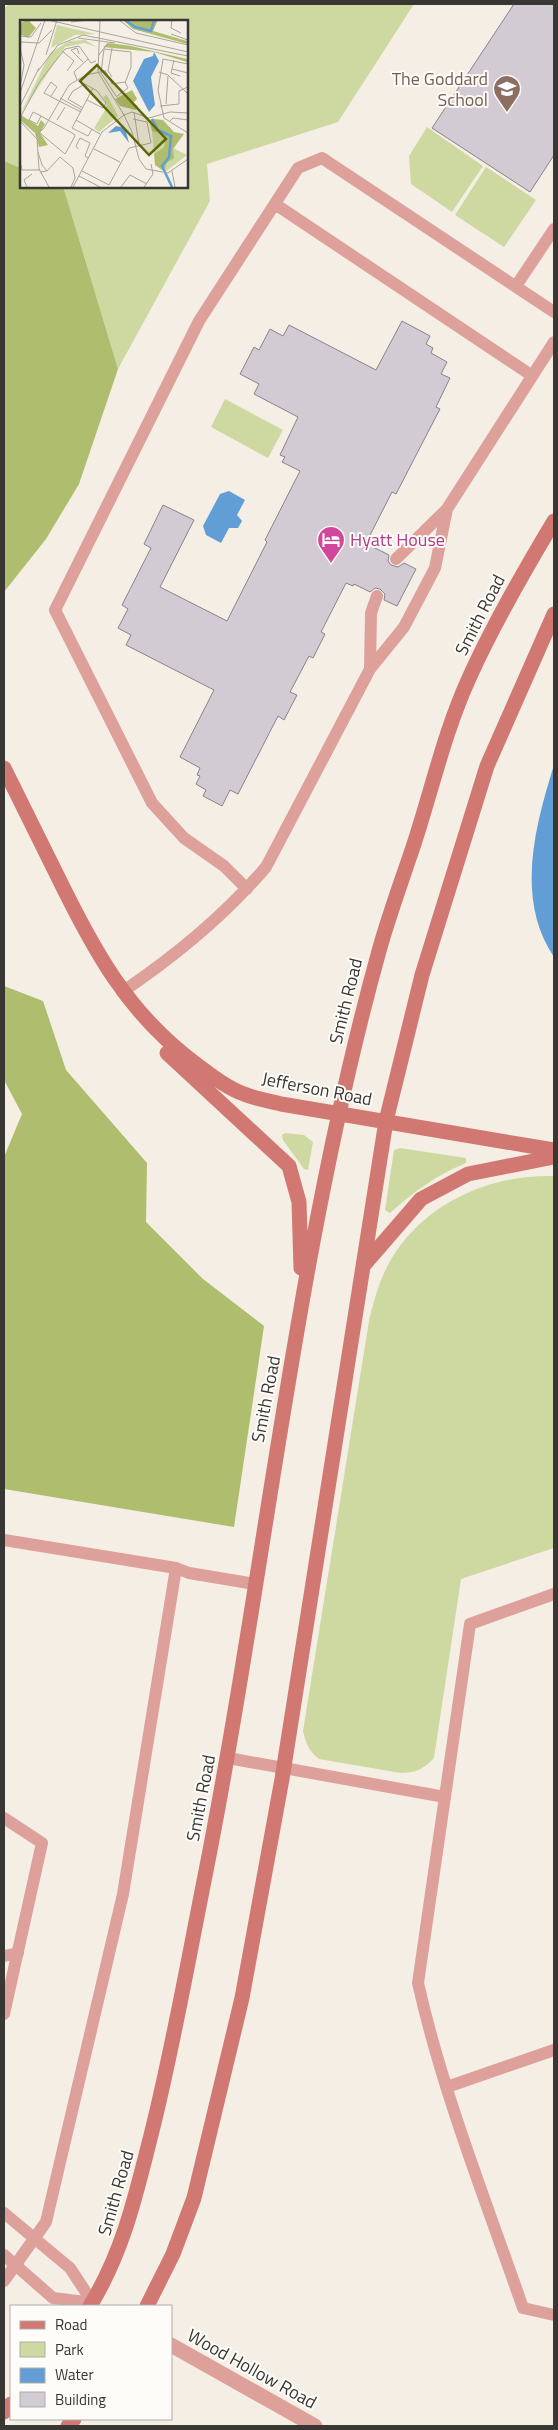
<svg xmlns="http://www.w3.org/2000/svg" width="558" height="2430" font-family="'Titillium Web',sans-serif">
  <rect width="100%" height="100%" fill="#f4eee4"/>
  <path fill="#ced9a2" d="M10,4h404l-76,118 -131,42 3,37 -92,168 -55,-183h123v-165h-165v147l-17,-7v-153z
    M427,127l56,39 -31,46 -41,-28 -2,-28z
    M486,167l50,33 -32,47 -49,-32z
    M225,399l58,31 -15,28 -57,-31z
    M285,1133l19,2 9,7 -5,28 -4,-1 -21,-29 -1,-5z
    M400,1148l66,10v5c-30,12 -52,29 -76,50l-5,-3 9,-60z
    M554,1176v372l-93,31 -27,179c-10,11 -19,15 -33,15l-82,-14c-10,-8 -13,-15 -16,-28l66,-410c4,-17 8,-32 15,-48 30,-65 101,-99 170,-97z"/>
  <path fill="#afbd6e" d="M4,161l17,7v18h42l55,183 -39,115 -33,55 -42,53z
    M4,986l39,15 23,69 81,93 -1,59 57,57 61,47 -30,201 -230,-38v-332l18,-43 -18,-34z"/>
  <path fill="#619ed5" d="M229,491l16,9 -8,15 5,6 -4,7h-9l-8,15 -15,-8 -3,-9 17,-32z
    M554,765v192c-39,-58 -19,-131 0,-192z"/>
  <path fill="#d2cbd4" stroke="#89838b" d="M514,4h40v151l-24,37 -98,-64z
    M402,321l28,15 -4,8 7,4 -2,5 16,9 -6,12 9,4 -14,29 4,2 -13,25 -31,60 -4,-2 -24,47 7,4 -2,4 16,8 -1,6 3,4 7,2 6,-4 12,6 -19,37 -13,-6 1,-6 -5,-5 -5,-1 -5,4 -16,-8 -1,2 -7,-3 -25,49 4,2 -12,24 -4,-2 -19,36 7,3 -13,25 -6,-4 -40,78 -8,-4 -8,16 -19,-10 3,-6 -10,-6 4,-8 -3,-1 3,-7 -20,-11 34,-67 -88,-45 5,-10 -13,-7 10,-19 -6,-4 29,-57 -7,-4 19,-39 31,15 -34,67 67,34 40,-79 -2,-2 35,-69 -18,-9 3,-5 -5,-2 18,-38 -44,-23 5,-10 -19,-10 14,-27 5,3 11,-21 13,7 6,-11 87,45z"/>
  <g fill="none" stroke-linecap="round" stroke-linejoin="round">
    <path stroke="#dea09a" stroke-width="12" d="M275,204l256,171
      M516,286l38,-57
      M396,559l51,-50 107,-167
      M370,669l1,-56 6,-17
      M247,889l-23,-23 -40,-28 -32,-35 -97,-193 144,-289 99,-153 24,-10 232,154
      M122,992c52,-35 103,-77 144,-125l104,-198 34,-42 31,-59 12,-59
      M4,1540l172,28 13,5 66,11
      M554,1594l-84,30 -52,359c25,111 68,218 105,325l31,7
      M228,1758l217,39
      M4,1818l38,25 -38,171
      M4,1956l14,-3
      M447,2087l107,-37
      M4,2213l66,55 23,35
      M4,2255l49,43 40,5
      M4,2281l42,-59 77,-328 53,-326"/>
    <path stroke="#dea09a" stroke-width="15" d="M171,2345l144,81"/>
    <path stroke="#d07871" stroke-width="15" d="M4,768c17,35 35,70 52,105 37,76 71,140 140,191 15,11 31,24 48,30 12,5 25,7 37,10l273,46
      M167,1053l122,113 10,36 2,66
      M363,1266l58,-67 47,-25 86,-17
      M90,2306c34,-56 46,-112 62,-175 21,-84 36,-170 53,-255 61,-308 90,-622 174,-925 10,-36 23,-71 35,-107 18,-55 31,-114 56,-168 24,-53 54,-105 84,-155
      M147,2306l26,-52 21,-56 48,-200 40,-219 104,-658 36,-146 65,-209 67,-152
      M4,2412l7,-8
      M68,2426l6,-7"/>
  </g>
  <defs>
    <symbol id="school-pin" viewBox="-11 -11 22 30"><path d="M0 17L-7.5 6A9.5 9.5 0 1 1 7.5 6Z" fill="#8d6e63" stroke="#fefcf8"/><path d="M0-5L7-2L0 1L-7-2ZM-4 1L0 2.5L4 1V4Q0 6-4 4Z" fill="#fff"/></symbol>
    <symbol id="hotel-pin" viewBox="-11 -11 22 30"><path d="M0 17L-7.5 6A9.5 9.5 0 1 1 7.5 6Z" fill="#d1479c" stroke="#fefcf8"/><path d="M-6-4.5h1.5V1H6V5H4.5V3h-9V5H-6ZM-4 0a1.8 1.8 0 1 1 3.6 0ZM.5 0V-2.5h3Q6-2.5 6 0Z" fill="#fff"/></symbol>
  </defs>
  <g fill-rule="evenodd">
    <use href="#school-pin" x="491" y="73" width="32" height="43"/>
    <use href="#hotel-pin" x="315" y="524" width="32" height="43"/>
  </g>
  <g text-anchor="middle" stroke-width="4" stroke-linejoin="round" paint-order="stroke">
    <g font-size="18" fill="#785e54" stroke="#fefcf8" text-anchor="end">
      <text x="488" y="85">The Goddard<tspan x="488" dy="21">School</tspan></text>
    </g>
    <g font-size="18" fill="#b23c85" stroke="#fefcf8" text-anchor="start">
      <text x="350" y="546">Hyatt House</text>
    </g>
    <g font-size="18" fill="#393733" stroke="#fefcf8">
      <text transform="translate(480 615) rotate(-63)" y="6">Smith Road</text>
      <text transform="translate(346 1001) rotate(-76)" y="6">Smith Road</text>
      <text transform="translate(317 1089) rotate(11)" y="6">Jefferson Road</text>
      <text transform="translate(266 1399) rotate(-79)" y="6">Smith Road</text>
      <text transform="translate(201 1798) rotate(-79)" y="6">Smith Road</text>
      <text transform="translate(116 2193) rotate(-74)" y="6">Smith Road</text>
      <text transform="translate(252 2369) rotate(29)" y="6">Wood Hollow Road</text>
    </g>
  </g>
  <g transform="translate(20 20)">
    <rect width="168" height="168" fill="#f4eee4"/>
    <path d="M37,5l39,9 -21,1 -24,13zM65,20l12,7 -13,-4 -19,4 -45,68 30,-62 19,-12zM87,75l11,21 -19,16 -5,-4 10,-16 3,-8 -4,-7zM132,111l11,3 2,4 -1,9 -10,7zM153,128l14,7 -22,17 1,-8 5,-3z" fill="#ced9a2"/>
    <path d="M8,0l8,8 -8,10 -8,-4v-11zM103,0h35l-5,11 34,10v3l-54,-15zM89,23l22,3 56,13v3l-33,-10 -51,-5zM112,70l5,9 -4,4 5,3 -2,4 -16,-4 -5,-7zM1,95l17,11 3,-6 4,4 -5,9 8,12 -9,2 -4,-14 -15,-13zM134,99l9,1 11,12 10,2 -11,15 1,9 -8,6 -1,8 -10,-7 -1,-11 10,-7 1,-9 -2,-4 -11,-3 -3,-11z" fill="#afbd6e"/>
    <path d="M134,32l5,9 -8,16 4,28 -6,7 -16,-31 11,-22 9,-3zM96,106l9,2 4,15 -9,-12 -12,2z" fill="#619ed5"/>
    <path fill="none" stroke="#619ed5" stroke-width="2.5" d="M105,0l10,7 16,4 3,-11M132,99l6,11 13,6 -2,21 -7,9 10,21"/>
    <path fill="none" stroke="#a9a59d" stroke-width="1" d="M28,0l140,32M99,0l17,13 52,12M152,0l-1,8 10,5M51,2l17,-2M151,14l17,6M0,16l11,1 10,-14M58,18l37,5M0,22l19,1 13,-13M0,28l4,17 -3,17M92,28l-4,23 4,6M42,31l12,10 -7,10M59,34l-2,-6 -6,2 12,12M26,35l11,-35M79,35l9,-12M154,40l-3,13 9,3M168,44l-25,-5 -5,31 6,28 24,15M152,49l16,4M85,50l7,14 13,-2 3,6 -12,9M18,51l20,-26 25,-10 105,21M139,52l9,3 19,18M57,60l-3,-8 14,-13M0,73l25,-73M31,76l6,-9 -6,-5 -7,11 15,8 22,11M96,76l-15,-23 3,-24 27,3v15l-6,16M40,78l22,12M146,84l2,-28M0,86l19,-38M140,86l19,-2v-13l9,-4M63,88l-15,-9 5,-8 12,-7 12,7 9,12 -3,5 -16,-8M114,92l5,33M168,93l-18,-1 -21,6 -17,-6 -8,3 8,17 7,27 7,10 22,4 20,-14M0,98l20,-37 25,-32 14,-3 12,17 5,-2M37,100l8,-13M56,100l24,14M0,101l17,18 2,30 10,18M149,102l4,-4 15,2M72,109l-4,7 -16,-8 21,-40M20,113l25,21 10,-18 -1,-2 -26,-14 -7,-4 -8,-4 -4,8 8,4 4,-8M16,116l8,-8 25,-43 17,-10 19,-4M58,129l-2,-3 4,-8 10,5 -5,13 3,2M74,129l26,13M18,132l4,13 5,6M1,145l1,5h18M62,151l27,14 20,-37 22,-5 -4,-21 -14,-3M152,151l3,16M20,152l7,-1 13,-14 13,11 2,10 -4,9M59,156l21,11M7,167l-3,-7 8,-6M53,167l29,-55 22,-17 -26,-43 2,-52M101,167l9,-12 17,9M124,167l9,-13 -2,-10"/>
    <path fill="#5f6707" fill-opacity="0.15" stroke="#5f6707" stroke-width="2.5" d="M77,45l69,74 -17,16 -69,-74z"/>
    <rect width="168" height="168" fill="none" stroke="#393733" stroke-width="2.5"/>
  </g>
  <rect width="558" height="2430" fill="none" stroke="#393733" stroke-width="10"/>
  <rect x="10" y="2305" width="162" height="115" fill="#fefcf8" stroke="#afada9"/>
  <rect x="20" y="2321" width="25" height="8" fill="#d07871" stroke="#afada9"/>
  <text x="55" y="2330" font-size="15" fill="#393733">Road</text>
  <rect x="20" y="2342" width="25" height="15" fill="#ced9a2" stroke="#afada9"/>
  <text x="55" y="2355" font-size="15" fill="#393733">Park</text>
  <rect x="20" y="2368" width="25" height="15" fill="#619ed5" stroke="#afada9"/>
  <text x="55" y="2380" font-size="15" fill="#393733">Water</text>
  <rect x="20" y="2392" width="25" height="15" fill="#d2cbd4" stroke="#afada9"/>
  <text x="55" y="2405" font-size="15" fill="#393733">Building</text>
</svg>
